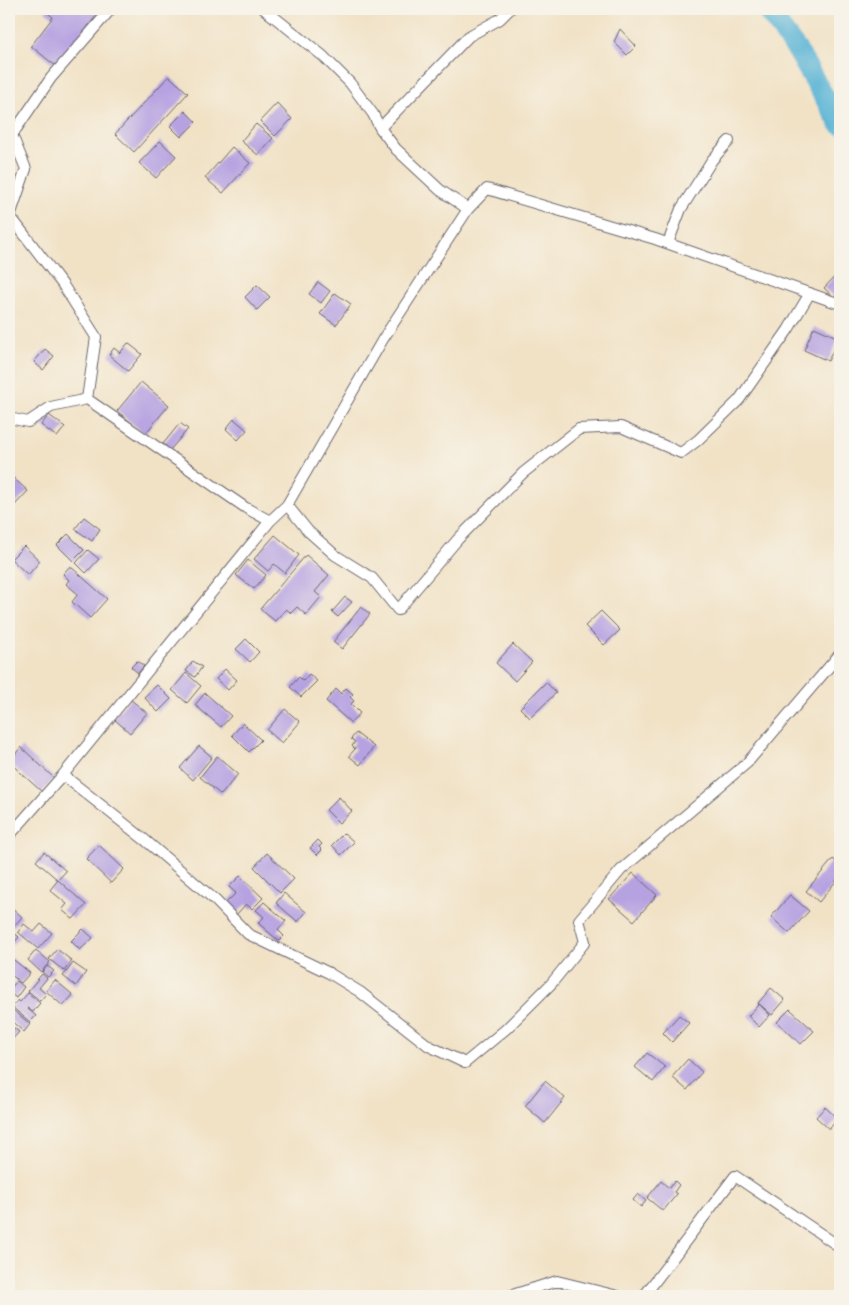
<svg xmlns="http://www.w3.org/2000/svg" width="849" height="1305" font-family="'Patrick Hand',sans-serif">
  <rect width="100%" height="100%" fill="#f7f3e8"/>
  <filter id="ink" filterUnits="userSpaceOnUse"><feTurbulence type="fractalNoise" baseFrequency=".02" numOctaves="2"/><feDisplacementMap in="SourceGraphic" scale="10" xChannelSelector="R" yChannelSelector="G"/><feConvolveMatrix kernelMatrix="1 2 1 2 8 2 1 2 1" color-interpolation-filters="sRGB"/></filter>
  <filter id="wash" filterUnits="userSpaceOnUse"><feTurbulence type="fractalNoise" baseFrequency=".0096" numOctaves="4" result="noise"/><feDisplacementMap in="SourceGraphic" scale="20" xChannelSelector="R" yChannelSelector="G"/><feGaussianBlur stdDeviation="1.12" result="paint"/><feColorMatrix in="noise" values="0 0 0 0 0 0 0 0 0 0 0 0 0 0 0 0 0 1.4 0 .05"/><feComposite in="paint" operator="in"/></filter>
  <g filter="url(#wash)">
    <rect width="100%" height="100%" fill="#f1e2c6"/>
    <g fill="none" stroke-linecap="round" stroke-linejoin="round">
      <path stroke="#57b2d5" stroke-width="21" d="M766,9l31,41 43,74"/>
    </g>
    <g id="blocks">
      <path fill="#b6a2e1" d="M47,9h47l5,3 -42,55 -26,-21 22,-29 -8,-6z
        M620,29l16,17 -9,9 -13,-13z
        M169,76l19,17 -54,59 -19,-18z
        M277,103l15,16 -17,17 -15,-15z
        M185,111l11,11 -15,15 -11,-11z
        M256,124l17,14 -15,17 -17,-14z
        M160,141l16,15 -20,22 -17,-15z
        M232,147l18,16 -27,30 -18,-15z
        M839,272l1,20 -5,6 -11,-10z
        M318,282l12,9 -9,12 -12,-9z
        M257,285l13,12 -13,13 -12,-13z
        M335,293l16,11 -15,21 -16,-11z
        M814,327l25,11 -11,23 -24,-11z
        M128,343l14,11 -14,17 -19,-16 5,-7 6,5z
        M45,349l9,7 -11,14 -9,-8z
        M141,382l28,23 -24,29 -28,-23z
        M49,415l16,12 -8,10 -16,-12z
        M234,419l13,11 -9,10 -12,-11z
        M180,423l8,6 -18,21 -7,-6z
        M9,474l19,17 -15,16 -4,-4z
        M84,517l16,12 -8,12 -17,-12z
        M68,534l16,16 -11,11 -16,-16z
        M275,535l24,20 -14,18 -11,-9 -6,7 -14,-12z
        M24,546l16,15 -12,14 -17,-16z
        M88,550l11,9 -13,14 -10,-10z
        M306,555l23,20 -14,17 6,5 -15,18 -9,-8 -6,6 -5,-4 -11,12 -15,-12z
        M248,560l18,15 -12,14 -18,-14z
        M70,566l37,33 -17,19 -18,-16 6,-8 -12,-10 3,-4 -6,-6z
        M345,597l7,5 -14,15 -6,-5z
        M361,607l9,7 -28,35 -9,-7z
        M601,611l19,19 -16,15 -19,-19z
        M246,639l13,13 -9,10 -14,-13z
        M513,644l19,18 -17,19 -19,-18z
        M137,661l7,5 -6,7 -7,-6z
        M193,661l9,6 -7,10 -9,-6z
        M225,669l12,11 -9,10 -12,-11z
        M186,673l15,13 -14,17 -15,-13z
        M309,674l8,7 -16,16 -11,-10 9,-10 4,4z
        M546,682l10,11 -26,25 -10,-10z
        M157,685l14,14 -13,13 -14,-15z
        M346,688l7,6 -3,3 4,4 -3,3 9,9 -9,10 -25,-22 10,-12 5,5z
        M205,693l26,23 -10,11 -26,-22z
        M130,699l17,14 -17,20 -17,-15z
        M285,709l15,13 -18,21 -15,-13z
        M243,723l18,17 -12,12 -17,-17z
        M356,733l18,14 -14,18 -11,-9 6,-7 -3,-3 3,-4 -4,-3z
        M199,746l13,11 -19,23 -13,-12z
        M21,747l33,31 -12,14 -33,-30z
        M217,756l21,18 -17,21 -21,-18z
        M339,797l13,14 -13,12 -13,-13z
        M344,833l10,9 -13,13 -9,-10z
        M318,840l4,4 -3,3 3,3 -5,5 -7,-7z
        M99,845l25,24 -13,14 -25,-24z
        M44,852l22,19 -8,9 -22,-19z
        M267,853l27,26 -14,14 -26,-26z
        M833,859l7,6v11l-21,26 -13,-11z
        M633,873l24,22 -23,26 -25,-22z
        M240,876l23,22 -11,11 -6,-5 -12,13 -11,-11 13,-13 -7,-6z
        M58,880l28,25 -13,14 -11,-9 5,-6 -17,-14z
        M284,893l22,19 -8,10 -22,-19z
        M790,895l19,16 -20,22 -18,-16z
        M264,902l22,19 -8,9 6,6 -5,5 -21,-18 6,-6 -8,-7z
        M9,905l13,12 -9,10 -4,-4z
        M24,924l10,8 7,-8 11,9 -14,16 -20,-17z
        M9,928l10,9 -6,7 -4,-4z
        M83,929l10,9 -13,12 -9,-9z
        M57,949l15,12 -8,10 -15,-12z
        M36,950l14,12 -9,10 -13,-12z
        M9,956l21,17 -9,10 -12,-10z
        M73,963l13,9 -10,14 -13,-10z
        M47,966l7,5 -6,6 -6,-5z
        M42,974l5,4 -8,10 7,6 -6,7 -12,-10z
        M55,980l18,15 -10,11 -17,-15z
        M17,981l7,6 -8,11 -7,-6v-2z
        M771,988l14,12 -13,15 -14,-12z
        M28,993l12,10 -7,9 -6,-4 9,8 -6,6 -18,-15 6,-7 2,2z
        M759,1004l11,11 -11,12 -11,-11z
        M790,1009l24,22 -13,13 -24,-22z
        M13,1010l17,14 -6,8 -15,-13v-4z
        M679,1015l10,8 -17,19 -9,-9z
        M14,1028l5,4 -10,11v-10z
        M647,1053l18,14 -12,15 -18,-15z
        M688,1059l14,13 -15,18 -15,-13z
        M545,1081l20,17 -20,25 -20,-17z
        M825,1107l13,12 -9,10 -13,-12z
        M661,1181l8,7 6,-7 4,4 -5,7 3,2 -14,17 -16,-13z
        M638,1194l8,7 -5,6 -8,-7z"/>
    </g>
  </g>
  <g filter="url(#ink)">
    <use href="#blocks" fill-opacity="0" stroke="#6a656c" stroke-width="1"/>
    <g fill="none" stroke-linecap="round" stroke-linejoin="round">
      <defs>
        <path id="street" d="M264,9l59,47 27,27 23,31 7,14 16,21 44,41 28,19 19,-20 168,50 185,65
          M380,128l89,-92 31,-17 10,-10
          M668,243l13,-34 31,-49 17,-19
          M87,399l9,-62 -33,-52 -53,-69 16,-47 -14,-34 39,-57 60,-69
          M9,418l19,4 23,-15 36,-8 159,109 24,13
          M287,505l21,26 27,24 37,23 26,32 60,-71 65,-66 56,-44 42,-2 60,26 17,-13 41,-40 49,-70 22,-37
          M63,775l82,65 70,60 33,34 81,39 31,19 69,54 36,17 41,-34 45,-45 34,-42 -6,-22 42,-50 126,-107 93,-109
          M9,836l54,-61 207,-254 17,-16 96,-166 85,-130
          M509,1296l48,-15 61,15
          M644,1296l91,-120 105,71"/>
      </defs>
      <use href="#street" stroke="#6a656c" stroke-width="12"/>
      <use href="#street" stroke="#fff" stroke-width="10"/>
    </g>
  </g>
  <rect width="849" height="1305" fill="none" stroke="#f7f3e8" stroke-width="30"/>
</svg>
